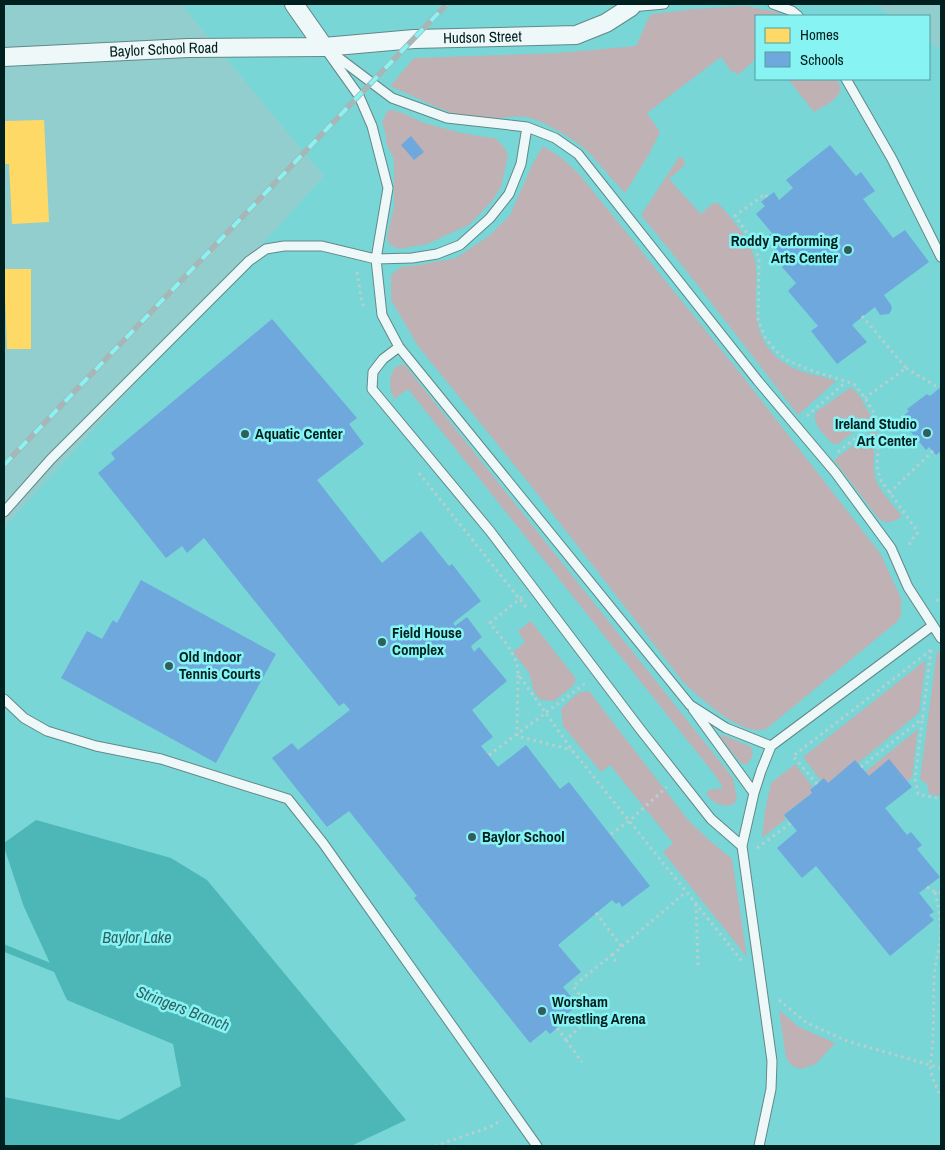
<svg xmlns="http://www.w3.org/2000/svg" width="945" height="1150" font-family="'Archivo Narrow',sans-serif">
  <rect width="100%" height="100%" fill="#92cece"/>
  <path fill="#78d6d7" d="M181,4h692l19,12h-136v63h173v-37l12,8v1096h-937v-618l320,-352z"/>
  <path fill="#c0b1b4" d="M745,6l32,6 6,4h-27v43l-17,15 -8,-3 -10,-14 -74,56 13,19 -12,24 -23,37c-12,-12 -22,-25 -33,-37 -12,-14 -45,-33 -62,-38 -17,-4 -34,2 -50,1 -29,-2 -63,-22 -90,-33l24,-28 143,-5 79,-7 12,-27 4,-5 42,-5z
    M788,79h49l4,11c-6,12 -16,16 -27,22z
    M392,110c12,2 22,9 33,13 23,7 47,13 70,15l10,10 3,8 -7,31 -8,13 -24,25 -42,19 -29,5 -9,-5 -2,-7 7,-30v-48l-8,-16v-8l-4,-13 5,-11z
    M543,146l19,12 18,17 164,203 136,175 21,45v16l-3,7 -132,108c-24,9 -65,-31 -82,-46l-156,-201 -110,-136 -27,-46v-25l10,-8 18,-2 37,-7 34,-23 20,-20 23,-52z
    M679,157h3l2,3 1,5 -16,14 32,35 12,-11h4l4,3c13,16 27,30 33,51 3,9 2,20 2,30 -1,31 0,55 27,75 15,11 36,13 53,19l-38,34 -113,-146 -44,-54z
    M404,364l329,414 4,21 -3,5c-11,4 -20,0 -27,-9l1,-5 15,-2 -8,-13 -307,-386 -14,10c-5,-13 -6,-20 1,-32z
    M851,387l8,8 12,21 -2,4 -31,24h-5c-7,-8 -23,-21 -17,-32z
    M875,429l2,5c-3,16 -7,39 3,54 6,10 15,19 22,28 -8,6 -15,9 -23,3l-45,-59z
    M531,621l45,58 -3,7 -19,15 -13,-1 -7,-8 -5,-19 -16,-21 12,-10 -7,-11z
    M937,651l4,3v142l-12,-2 -2,-10 -7,-5z
    M926,660l-7,53 -61,50 -3,-2 -27,22 -7,-2 -18,-24z
    M589,691l99,129 20,19 24,20 15,98 -84,-105 10,-9 -63,-78 -9,7 -38,-46 -2,-17 17,-16z
    M918,729l-6,49 -5,3 -38,-5 -4,-4z
    M721,735h2l28,12 2,7 -5,10h-4l-4,-2 -19,-24z
    M795,764l18,23 -3,3 2,3 -28,22 2,4 -24,19 3,-28 6,-27z
    M779,1010l20,17 36,16 -19,21 -15,5 -9,-3 -6,-8z"/>
  <path fill="#4db6b6" d="M36,820l135,38 36,22 199,240 -55,26h-347v-49l115,23 62,-34 -8,-42 -106,-44 -43,-93 -20,-60v-4z"/>
  <path fill="#ffd966" d="M44,120l5,102 -37,2 -3,-60h-5v-43z
    M4,269h27v80h-24z"/>
  <path fill="#6fa8dc" d="M411,136l13,16 -10,8 -13,-15z
    M830,145l26,31 5,-4 14,19 -12,8 30,39 12,-8 24,32 -45,33 7,10 1,4 -3,5 -9,1 -5,-8 -23,18 15,17 -30,22 -26,-33 7,-5 -30,-35 8,-8 -14,-16 5,-5 -20,-25 5,-4 -16,-19 9,-8 -4,-4 13,-10 5,8 14,-12 -7,-8z
    M272,319l85,99 -8,6 15,20 -47,36 65,83 39,-32 28,35 3,-2 29,37 -28,22 2,3 12,-9 15,20 -11,9 3,6 5,-5 28,34 -35,29 21,27 -12,9 17,21 28,-22 34,44 9,-7 81,104 -28,21 -3,-5 -3,2 -4,-4 -54,45 23,27 -18,15 16,19 -18,11 3,5 -14,12 -4,-4 -16,13 -116,-145 3,-2 -68,-85 -22,16 -55,-69 20,-15 6,7 52,-40 -6,-7 -5,3 -135,-168 -17,15 -5,-7 -16,12 -68,-85 17,-14 -4,-6z
    M941,387v64l-5,4 -7,-8 -3,3 -26,-31 9,-8 -2,-2 20,-15 3,2z
    M141,580l135,74 -60,109 -155,-85 26,-47 15,8 11,-19 4,3z
    M889,759l23,28 -27,21 22,27 4,-3 11,13 -5,4 23,28 -21,16 15,19 -5,3 5,5 -44,36 -74,-90 -14,12 -25,-30 20,-17 -13,-16 28,-22 -2,-3 14,-12 4,5 27,-23 14,16z"/>
  <g fill="none" stroke-linecap="round" stroke-linejoin="round">
    <path stroke="#4db6b6" stroke-width="7" d="M4,948l57,23"/>
    <defs>
      <path id="service" d="M773,4l19,7 6,5
        M631,7l33,-3
        M327,49l65,49 55,20 80,9 28,11 23,16 180,227 77,91 56,76 17,39 33,51
        M329,54l30,42 13,30 16,62 -12,71 6,56 17,32 291,358 36,23 45,18
        M846,79l46,80 49,98
        M399,347l-16,12 -10,13 -1,17 118,142 150,198 71,90 31,27
        M4,512l47,-53 198,-198 17,-12 18,-3h38l54,13 36,-1 25,-4 23,-9 30,-27 19,-24 12,-30 6,-37
        M4,699l20,19 23,13 49,15 65,13 127,40 35,44 214,303
        M693,709l61,84
        M759,1146l12,-57 1,-28 -30,-215 12,-53 7,-22 10,-25 161,-120"/>
      <g id="minor">
        <path d="M294,4l30,43"/>
        <path id="s1" d="M4,57l184,-9 136,-1 90,-8 162,-4 30,-12 25,-16 1,-3"/>
      </g>
    </defs>
    <use href="#service" stroke="#638888" stroke-width="11"/>
    <use href="#minor" stroke="#638888" stroke-width="20"/>
    <path stroke="#bbcece" stroke-width="3" stroke-dasharray="2.5 4" stroke-linecap="butt" d="M767,197l-2,-3 -30,22 20,29 4,15 -1,60 8,19 10,12 11,9 23,10 44,14 11,14 15,25 -3,42 3,14 38,53 -8,10 -1,6
      M357,272l5,31 3,5
      M862,316l44,52 -41,30
      M906,368l33,20
      M807,416l39,-34
      M838,452l40,-32
      M419,473l107,134
      M889,493l44,-42
      M522,597l-32,26c11,15 28,31 28,51l54,76 170,211
      M937,599l4,6
      M931,650l-16,129 3,15 23,5
      M518,675l-1,61 55,14
      M489,755l98,-73
      M861,767l62,-49
      M817,784l-24,-28 138,-106
      M611,834l18,-13 38,-34
      M757,848l34,-25
      M927,887l8,5 6,1
      M696,904l2,64
      M596,913l26,34
      M612,955l74,-63
      M779,1000l28,23 40,18 83,24c5,-28 3,-56 4,-85 0,-13 4,-25 6,-38 2,-17 -1,-34 -5,-50
      M557,1028l9,12 15,-14 -4,-6 13,-11 -17,-23 39,-31 5,9
      M566,1040l16,22
      M941,1068l-11,-3 2,12 9,21
      M435,1146l55,-19 12,-7"/>
    <use href="#service" stroke="#eff8f8" stroke-width="9"/>
    <use href="#minor" stroke="#eff8f8" stroke-width="18"/>
    <defs>
      <path id="rail" d="M4,465l443,-461"/>
    </defs>
    <use href="#rail" stroke="#a7b6b6" stroke-width="5.5"/>
    <use href="#rail" stroke="#88f3f3" stroke-width="4" stroke-dasharray="11" stroke-linecap="butt"/>
  </g>
  <g fill="#335d5d" stroke="#88f3f3" stroke-width="2">
    <circle cx="848" cy="250" r="5"/>
    <circle cx="927" cy="433" r="5"/>
    <circle cx="245" cy="434" r="5"/>
    <circle cx="382" cy="642" r="5"/>
    <circle cx="169" cy="666" r="5"/>
    <circle cx="472" cy="837" r="5"/>
    <circle cx="542" cy="1011" r="5"/>
  </g>
  <g text-anchor="middle" stroke-width="5" stroke-linejoin="round" paint-order="stroke">
    <g font-size="15" fill="#002020" stroke="#88f3f3">
      <text dy="5" stroke="none"><textPath href="#s1" startOffset="479">Hudson Street</textPath></text>
      <text dy="5" stroke="none"><textPath href="#s1" startOffset="160">Baylor School Road</textPath></text>
    </g>
    <g font-size="15" font-weight="bold" fill="#002020" stroke="#88f3f3" text-anchor="start">
      <text x="838" y="246" text-anchor="end">Roddy Performing<tspan x="838" dy="17">Arts Center</tspan></text>
      <text x="917" y="429" text-anchor="end">Ireland Studio<tspan x="917" dy="17">Art Center</tspan></text>
      <text x="255" y="439">Aquatic Center</text>
      <text x="392" y="638">Field House<tspan x="392" dy="17">Complex</tspan></text>
      <text x="179" y="662">Old Indoor<tspan x="179" dy="17">Tennis Courts</tspan></text>
      <text x="482" y="842">Baylor School</text>
      <text x="552" y="1007">Worsham<tspan x="552" dy="17">Wrestling Arena</tspan></text>
    </g>
    <g font-size="16" font-style="italic" fill="#306161" stroke="#88f3f3">
      <text x="137" y="943">Baylor Lake</text>
      <text transform="translate(183 1008) rotate(21)" y="6">Stringers Branch</text>
    </g>
  </g>
  <rect width="945" height="1150" fill="none" stroke="#002020" stroke-width="10"/>
  <rect x="755" y="15" width="175" height="65" fill="#88f3f3" stroke="#529f9f"/>
  <rect x="765" y="28" width="25" height="15" fill="#ffd966" stroke="#529f9f"/>
  <text x="800" y="40" font-size="15" fill="#002020">Homes</text>
  <rect x="765" y="52" width="25" height="15" fill="#6fa8dc" stroke="#529f9f"/>
  <text x="800" y="65" font-size="15" fill="#002020">Schools</text>
</svg>
